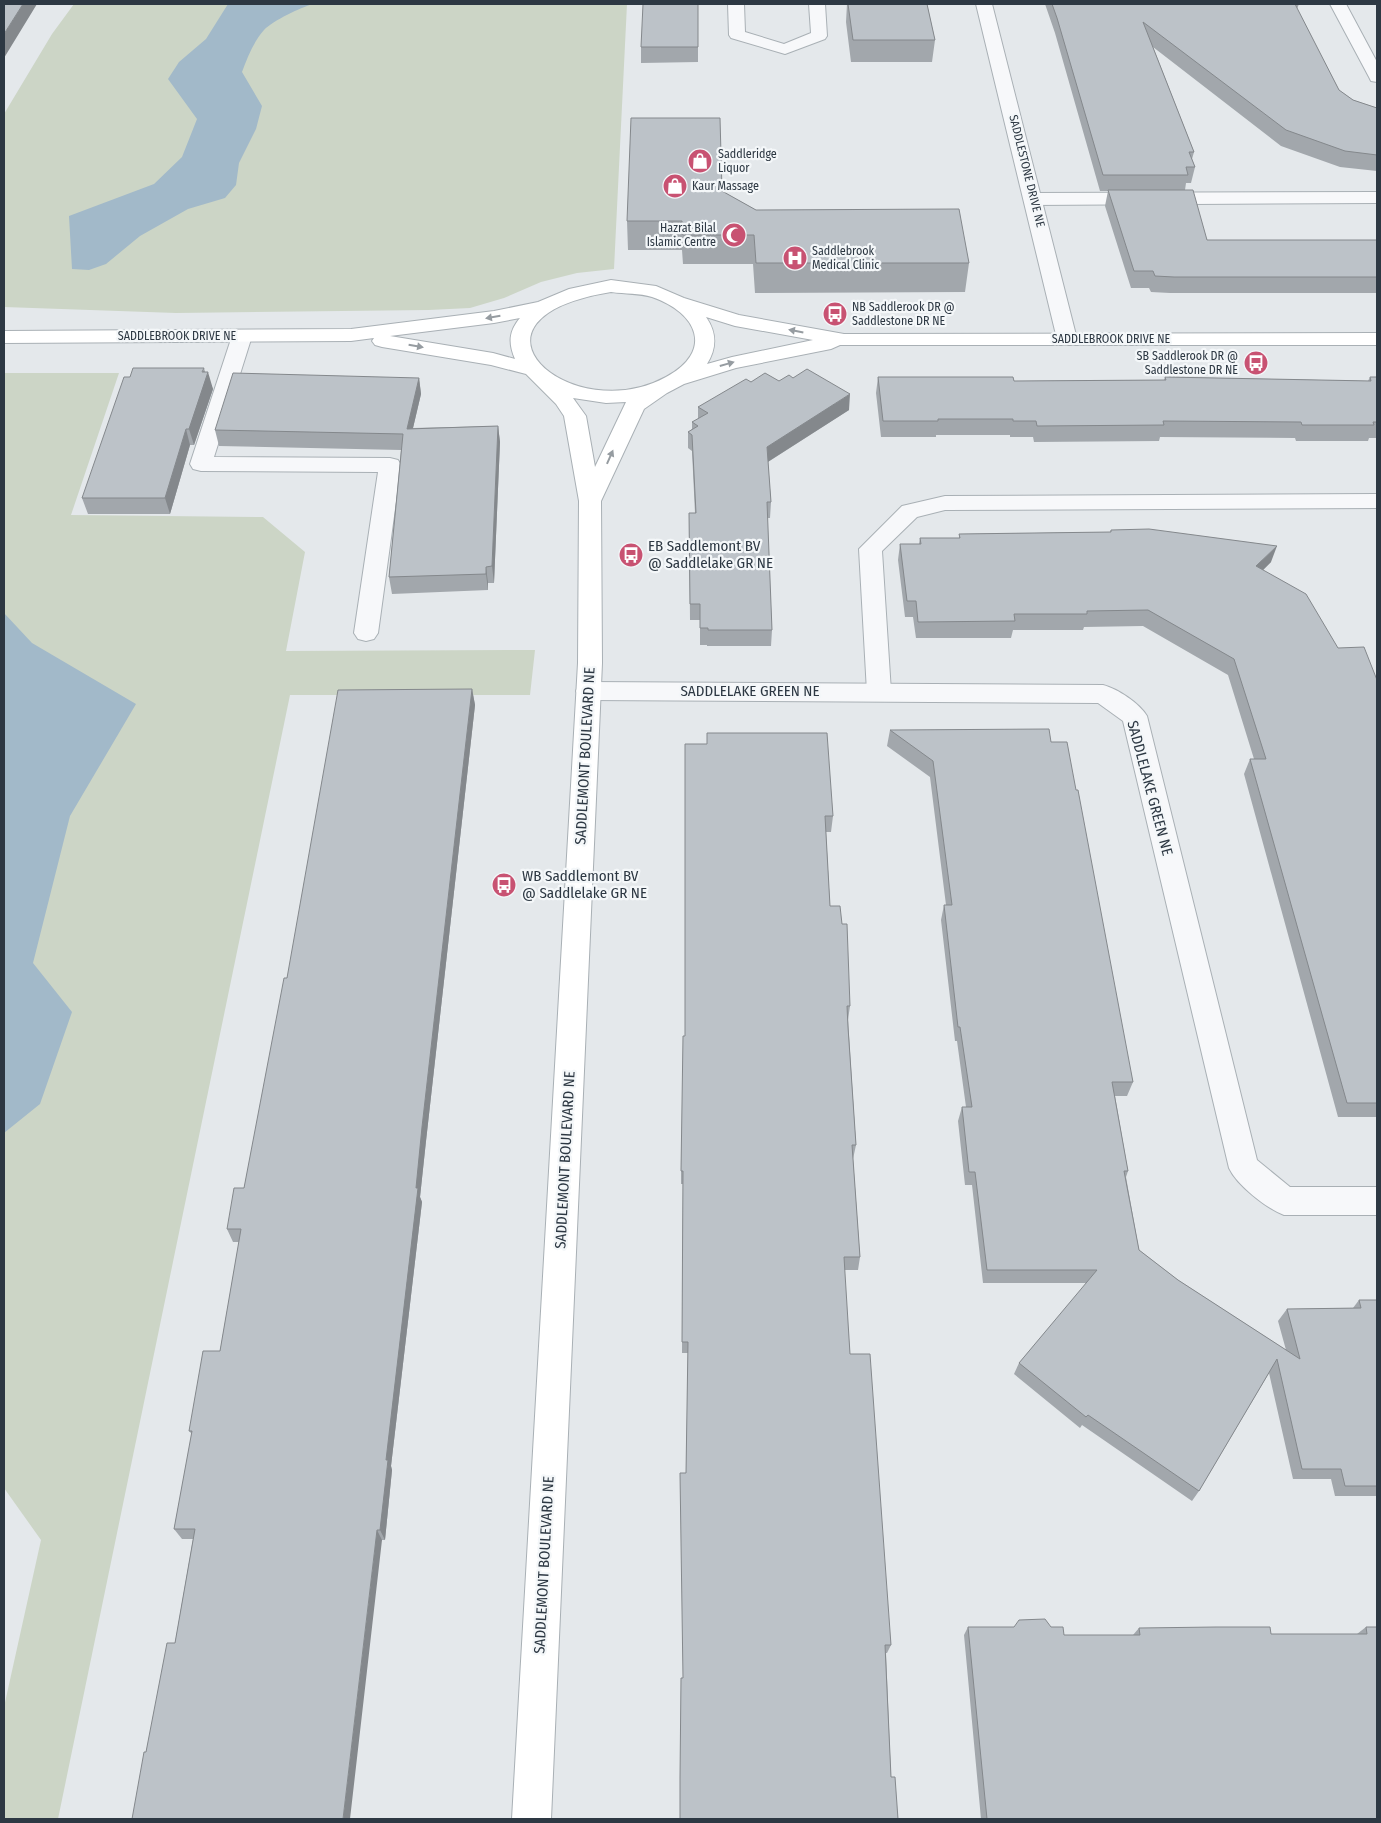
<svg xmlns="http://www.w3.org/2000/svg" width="1381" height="1823" font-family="'Fira Sans Condensed',sans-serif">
  <rect width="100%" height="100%" fill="#e4e8eb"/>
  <path fill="#ccd5c6" d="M74,4h553l-13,265 -37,4 -36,9 -37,16 -34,10 -41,2 -253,3 -172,-6v-193l48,-80z
    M4,373h115l-48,142 192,2 42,35 -19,99 249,-1 -5,45h-240l-232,1124h-54v-112l37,-167 -37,-52z"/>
  <path fill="#a2b9c9" d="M228,4h85c-13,4 -39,16 -49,26 -10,11 -17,28 -22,42l20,34 -6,23 -17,34 -3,22 -11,13 -37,11 -48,27 -34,28 -17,6 -17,-1 -3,-53 85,-32 28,-27 15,-38 -29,-40 11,-17 27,-23z
    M4,613l28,30 104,61 -66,112 -37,147 39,49 -32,92 -36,29z"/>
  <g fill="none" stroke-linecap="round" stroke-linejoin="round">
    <defs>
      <path id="lane" d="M728,4h16l1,28 39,12 27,-11 -2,-29h16l2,32 -2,3 -40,15 -54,-16 -2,-3z
        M1033,193l344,-1v11l-344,2 -7,-2 -2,-4 2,-4z
        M242,330l7,2 3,4 -38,121 176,1 8,2 3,5 -23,168 -4,6 -8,2 -8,-2 -4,-6 24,-161 -177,-1 -8,-2 -3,-5 42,-128 3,-4z
        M1377,494v14l-432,2 -28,7 -35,34 9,141 -3,6 -9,3 -9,-3 -3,-6 -8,-143 43,-43 43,-10z"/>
      <path id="street" d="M976,4h16l85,335 -3,4 -7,2 -7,-2 -3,-4z
        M1330,4h16l31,58v20l-6,-1 -2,-4z
        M588,682l515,3c15,4 36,18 44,31l110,444 33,27h87v28h-93c-18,-7 -47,-30 -55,-47l-106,-447 -25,-18 -510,-3 -9,-3 -3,-6 3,-6z"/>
      <path id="secondary" d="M611,280l45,6 28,12 55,17 105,19 533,-1v12h-537l-9,4 -95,19 -52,16 -17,9 -23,16 -43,92 1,162 -51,1156h-39l66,-1156 1,-162 -15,-85 -8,-12 -30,-30 -35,-9 -109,-18 -7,-2 -3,-4 2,-3 -23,3 -347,2v-12l347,-2 143,-18 44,-9 31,-13zM611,292c14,2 29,1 41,5 46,16 62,54 14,80 -95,52 -221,-58 -55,-85zM706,317l29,9 78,14 -81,17 -25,7c10,-16 10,-31 -1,-47zM520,318c-11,13 -12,25 -5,41l-22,-6 -103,-17 104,-13zM573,398l33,5 20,-1 -31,65 -9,-51z"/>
    </defs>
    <use href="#lane" stroke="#a9b0b5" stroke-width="2"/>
    <use href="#street" stroke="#a9b0b5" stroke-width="2"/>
    <use href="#secondary" stroke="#a9b0b5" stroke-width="2"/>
    <use href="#lane" fill="#f7f8fa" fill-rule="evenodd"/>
    <use href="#street" fill="#f7f8fa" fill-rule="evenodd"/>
    <use href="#secondary" fill="#fff" fill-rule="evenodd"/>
  </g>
  <path fill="#a2a7ac" d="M698,4v58l-57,1v-16z
    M847,4h80l8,36 -3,22h-81l-5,-40z
    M1045,4h254l-2,5 42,81 14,10 24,8v63l-37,-4 -59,-21 -128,-99 41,105 -2,7 3,8 -4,16h-5l-1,7 22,50h170v53h-207l-19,-1 -2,-4h-18l-26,-82 3,-15h-8l-45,-158z
    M722,191l34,19 213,53 -4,29 -210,1 -2,-29h-70l-1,-14h-54l-1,-29z
    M205,372l8,17 -19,56h-4l-20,69h-82l-6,-16z
    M878,377l136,4 150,-1 1,-3 203,4 2,-4h7v61h-8l-1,3h-72l-1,-3 -135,-1 -1,4 -125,1 -1,-5h-23v-2h-74v2h-55l-5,-44z
    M419,378l2,16 -8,34 85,-2 2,16 -6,141h-6v7l-96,4 -3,-17 12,-127 -182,-4 -4,-16z
    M779,381l70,29 -81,52 3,40 -1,16h-3l5,112 -1,16h-64v-1h-7v-25h-10l-1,-107h6l-3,-62 -4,-3v-16l4,-3v-7l6,-3v-12l53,-25z
    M1111,530l160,32 -8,8 75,78 39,32v437h-39l-94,-343 6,-15h4l-26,-84 -85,-49 -59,1 -1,3h-70l-2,8h-95l-3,-21h-8l-7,-57 2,-16h19l1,-6h39v-4l151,-2z
    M472,689l3,16 -49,436 -6,56 2,5 -31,264 1,4 -7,70h-3l-236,212 29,-109 18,-104h-11l-8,-10 18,-95 -3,-3 31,-80 19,-109h-6l-6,-13 17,-41 43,-210z
    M890,730l161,12 82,340 -6,14h-12l13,75 -2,6 13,73 39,30 108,70 -8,-29 9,-12 66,-1 6,-8h18v196h-42l-4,-17h-38l-24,-106 -70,118 -7,10 -110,-76 -2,3 -66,-54 5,-11 68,-80h-104l-11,-98h-7l-7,-64 4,-14h4l-9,-66h-2l-14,-121 3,-15h2l-16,-128 -43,-31z
    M685,744l148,72 -2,16h-5l4,74 12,18 8,82 -2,14 8,125 -3,14 7,98 -2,13h-14l6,84 41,291 -4,8h-1l5,124 7,42 -215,-141 5,-325h-6l1,-169h-2v-13l4,-135z
    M968,1627h83l13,8h69l6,-7 132,6h86l9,-7h11v192h-396l-17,-184z"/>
  <path fill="#84888c" d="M23,4h14l-33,54v-24z
    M204,368l2,10 2,-6 5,17 -19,56 -5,-16z
    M419,378l2,16 -12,51 -2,-16z
    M850,394l-1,16 -83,53 1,-16z
    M498,426l2,16 -6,141 -2,-17z
    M186,429l4,16 -20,69 -5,-16z
    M1277,546l-6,16 -21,21 6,-17z
    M486,567l2,16v7l-2,-16z
    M472,689l3,16 -49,436 -6,56 2,5 -31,264 1,4 -7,70 -5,-10 6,-70 36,-333z
    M377,1530l5,10 -32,279h-7z"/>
  <path fill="#bcc2c8" stroke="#84888c" d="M4,4h19l-19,30z
    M643,4h55v43h-57z
    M848,4h79l8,36h-82z
    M1052,4h243l44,86 14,10 24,8v47l-32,-4 -59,-21 -143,-108 51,130h-5l6,15h-9l2,8h-85l-46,-157z
    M631,118h89l2,73 34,19 203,-1 10,54h-213l-2,-28h-71l-1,-14h-55z
    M1108,190h85l14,50h170v37h-203l-19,-1 -2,-5h-19z
    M133,368h71l-2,4h6l-19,57h-3l-21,69h-83l42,-121h6z
    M807,369l43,25 -83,53 4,55h-4l5,128h-64v-2h-8v-24h-10l-1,-91h7l-4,-78 -4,-3 10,-6 -6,-4 16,-9 -10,-6 48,-28 5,3 14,-9 14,8 10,-6 4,3z
    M233,373l186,5 -12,51 91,-3 -6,140 -6,1v7l-97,3 14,-143 -188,-4z
    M878,377h135l1,4 152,-1 -1,-3 206,4 -1,-4h7v45h-4l1,3h-72l-1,-3 -138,-1 1,4 -127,1 -1,-5h-23v-2h-75v2h-55z
    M1149,529l128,17 -21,20 50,28 32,54 26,-1 13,33v423h-30l-97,-344h16l-32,-100 -86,-49 -61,1v3h-73l1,7 -97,1 -2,-21h-9l-7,-57h21l-1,-6h40l-1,-4 152,-2v-2z
    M472,689l-50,438 -6,61h2l-32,272h2l-8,70h-3l-34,289h-211l12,-67h2l21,-109h8l20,-114h-21l18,-98h-3l14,-80h17l21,-122h-14l7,-41h10l40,-210h3l51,-288z
    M1049,729l2,13h16l9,48h2l55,292h-21l16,89h-4l15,79 39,30 122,79 -13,-50 74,-1 -2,-8h18v186h-32l-4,-17h-39l-25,-110 -78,132 -111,-76 -2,2 -67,-54 78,-93h-110l-12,-98h-6l-7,-65h10l-12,-80h-2l-14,-122h8l-19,-144 -43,-31z
    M707,733h120l6,83h-8l5,90h10l2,18h5l3,82h-3l1,21 8,118h-4l8,112h-16l6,97h20l21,291h-6l6,132h4l3,42h-218v-41l1,-100h2l-3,-205h6l2,-131h-6l1,-171h-2l2,-135h2v-292h22z
    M1045,1619l6,8h12l1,8h76l-1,-7 77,-1h54l1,7h96l-1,-7h11v192h-390l-19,-192h46l5,-7z"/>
  <defs><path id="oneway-solid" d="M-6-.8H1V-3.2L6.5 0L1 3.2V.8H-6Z" transform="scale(1.25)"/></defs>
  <g fill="#969ca1">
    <use href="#oneway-solid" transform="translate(493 317) rotate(170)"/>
    <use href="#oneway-solid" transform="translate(796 331) rotate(-169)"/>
    <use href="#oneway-solid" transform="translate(416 346) rotate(10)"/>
    <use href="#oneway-solid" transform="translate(727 364) rotate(-16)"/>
    <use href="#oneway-solid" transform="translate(610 457) rotate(-66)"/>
  </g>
  <defs>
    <symbol id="shop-disc" viewBox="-11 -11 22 22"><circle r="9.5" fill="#c85272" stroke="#f4f7f9"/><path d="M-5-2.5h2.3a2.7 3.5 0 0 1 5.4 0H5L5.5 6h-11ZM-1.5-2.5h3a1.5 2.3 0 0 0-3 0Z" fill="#fff"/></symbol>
    <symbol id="mosque-disc" viewBox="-11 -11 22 22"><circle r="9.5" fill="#c85272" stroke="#f4f7f9"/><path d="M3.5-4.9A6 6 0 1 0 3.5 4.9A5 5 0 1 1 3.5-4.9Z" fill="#fff"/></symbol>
    <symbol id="hospital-disc" viewBox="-11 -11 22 22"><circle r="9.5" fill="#c85272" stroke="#f4f7f9"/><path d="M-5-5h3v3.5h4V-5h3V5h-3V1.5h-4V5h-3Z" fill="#fff"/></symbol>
    <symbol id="bus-disc" viewBox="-11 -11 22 22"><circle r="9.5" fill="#c85272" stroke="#f4f7f9"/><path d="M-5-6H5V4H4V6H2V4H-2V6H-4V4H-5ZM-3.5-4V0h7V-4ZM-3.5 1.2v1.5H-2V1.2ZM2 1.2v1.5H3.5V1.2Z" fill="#fff"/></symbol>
  </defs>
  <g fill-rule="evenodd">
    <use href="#shop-disc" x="686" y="147" width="28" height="28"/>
    <use href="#shop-disc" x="661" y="172" width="28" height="28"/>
    <use href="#mosque-disc" x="720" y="221" width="28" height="28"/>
    <use href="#hospital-disc" x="781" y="244" width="28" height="28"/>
    <use href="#bus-disc" x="821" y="300" width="28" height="28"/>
    <use href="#bus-disc" x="1242" y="349" width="28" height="28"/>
    <use href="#bus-disc" x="617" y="541" width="28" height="28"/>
    <use href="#bus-disc" x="490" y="871" width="28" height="28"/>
  </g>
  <g text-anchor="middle" stroke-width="4.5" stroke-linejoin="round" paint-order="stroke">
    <g font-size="12" fill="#2d3843" stroke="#f4f7f9" text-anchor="start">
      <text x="718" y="158">Saddleridge<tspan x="718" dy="14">Liquor</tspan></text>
      <text x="692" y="190">Kaur Massage</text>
      <text x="716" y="232" text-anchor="end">Hazrat Bilal<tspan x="716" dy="14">Islamic Centre</tspan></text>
      <text x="812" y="255">Saddlebrook<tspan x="812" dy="14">Medical Clinic</tspan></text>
      <text x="852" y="311">NB Saddlerook DR @<tspan x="852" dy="14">Saddlestone DR NE</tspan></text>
      <text x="1238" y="360" text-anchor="end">SB Saddlerook DR @<tspan x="1238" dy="14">Saddlestone DR NE</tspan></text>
    </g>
    <g font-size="12" fill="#2d3843" stroke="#f4f7f9">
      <text transform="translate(1027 171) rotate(76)" y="4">SADDLESTONE DRIVE NE</text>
      <text x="177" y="340">SADDLEBROOK DRIVE NE</text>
      <text x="1111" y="343">SADDLEBROOK DRIVE NE</text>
    </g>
    <g font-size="15" fill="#2d3843" stroke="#f4f7f9" text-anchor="start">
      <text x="648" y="551">EB Saddlemont BV<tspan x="648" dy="17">@ Saddlelake GR NE</tspan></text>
      <text x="522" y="881">WB Saddlemont BV<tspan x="522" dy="17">@ Saddlelake GR NE</tspan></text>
    </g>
    <g font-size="15" fill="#2d3843" stroke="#f4f7f9">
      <text x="750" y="696">SADDLELAKE GREEN NE</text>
      <text transform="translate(585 756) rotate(-87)" y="5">SADDLEMONT BOULEVARD NE</text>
      <text transform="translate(1150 788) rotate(75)" y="5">SADDLELAKE GREEN NE</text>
      <text transform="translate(565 1160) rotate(-87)" y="5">SADDLEMONT BOULEVARD NE</text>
      <text transform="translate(544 1565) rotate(-87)" y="5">SADDLEMONT BOULEVARD NE</text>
    </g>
  </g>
  <rect width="1381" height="1823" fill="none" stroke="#2d3843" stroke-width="10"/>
</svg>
